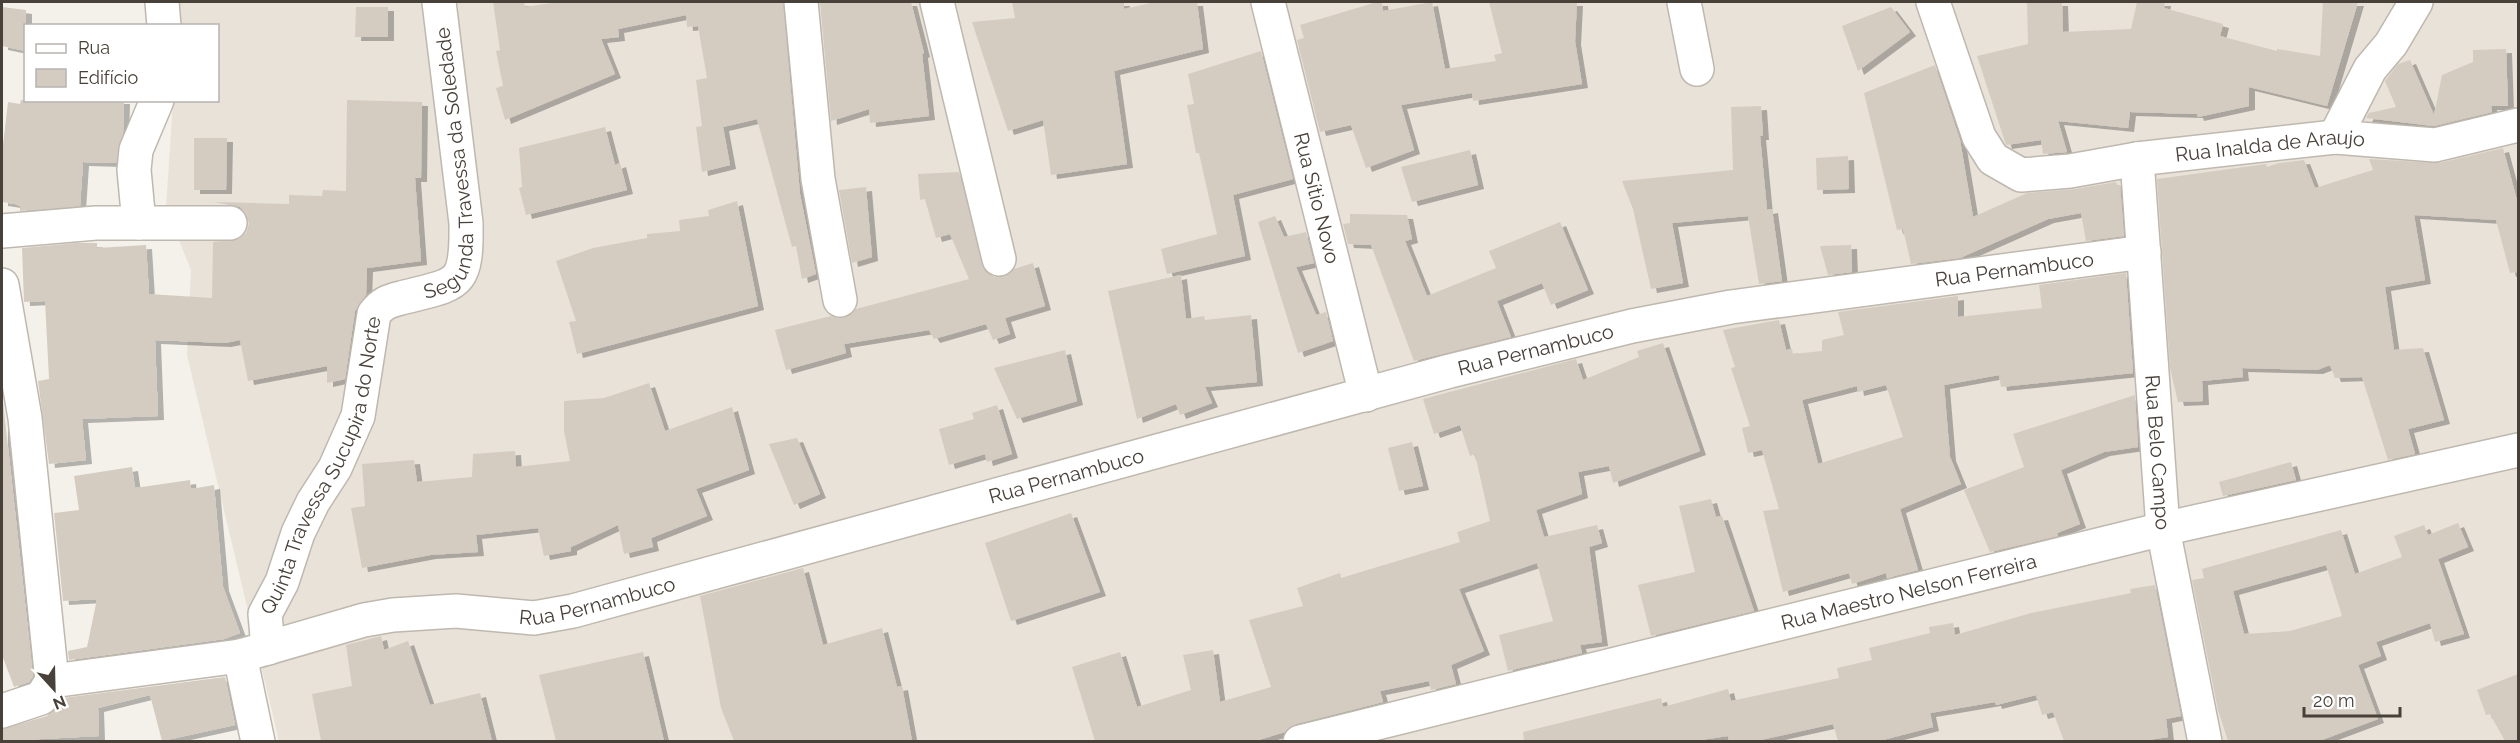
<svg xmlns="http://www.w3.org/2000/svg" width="2520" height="743" font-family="Raleway,sans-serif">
  <defs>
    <filter id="shadow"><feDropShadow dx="6" dy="4" stdDeviation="0" flood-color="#0004"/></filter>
  </defs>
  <rect width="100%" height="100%" fill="#f4f1eb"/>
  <path fill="#e8e2d9" d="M168,2h2350v739h-2239l-92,-386 4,-85 -25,-62 7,-107 45,-1v-74l-40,-1z"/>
  <path fill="#d5ccc1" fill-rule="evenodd" filter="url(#shadow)" d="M493,2h31l1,5 34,-5h224l17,192 16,80 -14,5 -6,-33 -4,1 -35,-128 -34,8 7,38 -28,7 -6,-45 6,-1 -6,-46 11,-2 -9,-52 -11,1 -1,-12 -68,14 1,8 -18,2 14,35 -110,46 -9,-32 7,-2 -7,-35 4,-1z
    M820,2h91l13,51 -2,1 7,62 -59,7 -1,-14 -38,12z
    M1012,2h112v7l31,-7h42l6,47 -89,22 13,93 -76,11 -8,-55 -35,11 -36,-109 43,-4z
    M1377,2h5l1,9 49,-9 13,67 51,-8 -2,-6 8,-2 -13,-51h88l-2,39 7,43 -109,17 -1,-8 -71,12 13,45 -48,18 -15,-43 -31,7 -23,-92 7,-2 -4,-13z
    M2027,2h35l1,30 68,-3 6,-27h28l-1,6 59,16 -3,12 57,15v-2l43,7 3,-54h35l-31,104 -78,-19v19l-51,11 -1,-3 -67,-2 -2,16 -70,-7 9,31 -24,2 -2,-14 -35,5 -29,-89 51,-12z
    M2,7l24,3v41l-24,-5z
    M356,7h32v30h-33z
    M1891,7l19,25 -52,39 -16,-45z
    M2506,49l2,57h-17l1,6 -58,14 -68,-8 3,-5 27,-6 -11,-26 13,-17 12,-4 24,55 8,-40 31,-13v-12z
    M1261,51l32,128 -60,16 12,61 -78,18 -6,-25 56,-15 -18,-81h-3l-9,-48 7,-1 -6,-30z
    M1935,65l25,75 13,77 54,-24 49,-4 40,-7 1,3h3l4,51 -38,5 -5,-28 -33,6 -88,39 -49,6 -8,-35 -6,1 -33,-137z
    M21,100h103l-1,33 -7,30 -33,-1 -3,44 -60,5v-5l-5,-2 -13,-2v-49l6,-51 12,2z
    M347,100l75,2 -1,76h-6l6,83 -54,7 -1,27 -11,16 -10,68 -18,4v-17l-79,15 -8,-41 -15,3 -70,-3 3,76 -76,3 4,41 -37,4 -11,-83 11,-2 -4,-78 -21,1 -2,-54 54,-5h21v5l49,-3 3,49 63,4 1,-56 26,-3 7,-6 3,-9 -3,-10 -6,-7 -26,-5 75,2v-9l33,1 1,-6 23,1z
    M1761,106l2,30h-3l7,74 5,-1 10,72 -23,3 -11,-68 -76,7 11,60 -32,6 -18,-80 -11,-28 111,-11 -2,-63z
    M605,127l10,38 5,-2 7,27 -101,25 -7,-27 3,-1 -3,-39z
    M194,138h33l-1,52h-32z
    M2503,148l15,56v68l-8,1 -14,-53 -82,-5 11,65 -40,7 9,63 29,-2 21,72 -36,9 7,25 -27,6 -26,-83 -27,1 -5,-13 -13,5 -75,-2 1,9 -41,4 1,20 -25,1 -8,-34 -13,-189 109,-15 1,3 12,-4 25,-3 11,28 58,-18 -4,-11 70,4z
    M1470,150l8,35 -66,17 -11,-35z
    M1848,156l1,33 -32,1 -1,-32z
    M959,172l26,99 8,6h10l11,-8 19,-6 12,43 -40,12 5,16 -17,6 -7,-16 -52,15 -5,-9 -85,14 2,9 -60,17 -11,-40 56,-14 13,2 12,-9 113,-30 -19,-45 -14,4 -11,-39 -5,1 -2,-26z
    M866,187l6,70 -20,6 -13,-73z
    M737,201l21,105 -181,48 -8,-32 7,-1 -20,-60 37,-13 54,-10v-4l33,-3 -1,-11 30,-4 -1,-6z
    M1350,214l57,1 5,24 -7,2 22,55 69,-28 -7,-17 71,-29 28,68 -37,15 -9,-22 -45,18 14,36 -97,24 -43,-116 -23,-1 -5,-20 7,-1z
    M1275,216l9,21 22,-5 8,31 -18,4 20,48 10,-3 7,29 -35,12 -40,-131z
    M1851,245l1,27 -24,3 -8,-29z
    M2126,273l7,100 -132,14 -2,-12 -55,10 6,72 11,27 -61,25 18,61 -31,8 -1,-5 -34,11 -3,-11 -66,19 -20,-81 16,-2 -17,-59 -14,3 -6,-25 8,-2 -19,-58 4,-1 -12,-37 56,-10 7,30 6,-1 1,5 29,-3v-11l22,-5 -6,-23 120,-16v21l84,-9 -3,-23zM1886,385l17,52 -85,27 -16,-64 55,-14 1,6z
    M1181,275l5,44 18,-3 1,4 46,-5 6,67 -52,5 7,16 -32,12 -4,-11 -39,15 -29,-128z
    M1663,343l37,108 -87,32 -4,-17 -31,6 4,22 -46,16 8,27 53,-12 5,18 -13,4 13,95 -22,3 2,8 -74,18 -9,-36 54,-14 -16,-58 -78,26 25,62 -33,14 5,19 -25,6 -2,-9 -49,10 3,11 -87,22 -11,8 -30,9h-160l-23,-74 48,-15 17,55 54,-17 -8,-35 30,-5 7,52 51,-15 -22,-67 54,-14 -6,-18 43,-15 1,5 119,-36 -3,-10 33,-11 -15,-67 -5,2 -10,-31 -26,9 -11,-35 153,-40 7,21 56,-23 -2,-6z
    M1065,350l12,51 -60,18 -23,-51z
    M649,383l16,48 67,-24 17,63 -53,19 11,27 -56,22 2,9 -29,7 -6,-29 -47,22v4l-27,5 -6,-28 -62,7 2,17 -48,3 -68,13 -11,-60 14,-2 -3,-42 52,-4 3,22 55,-5 1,-23 42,-3 1,16 54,-6 -6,-30v-30l40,-3z
    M2,392l31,284 -4,6 -15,5 -12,-32z
    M2135,395l3,52 -34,5 -43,18 19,54 -23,9 1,3 -68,16 -26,-62 60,-23 -11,-33z
    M997,405l15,49 -25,8 -2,-8 -36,11 -10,-36 35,-10 -2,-6z
    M797,438l23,56 -26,11 -25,-61z
    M1412,442l11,44 -24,5 -11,-43z
    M2291,462l5,18 -73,16 -4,-14z
    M132,467l3,21 55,-8 1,9 23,-4 9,102 17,46 -16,6 -155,21 -1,-9 19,-4 10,-48 -34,2 -9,-88 25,-3 -5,-34z
    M1711,499l5,18 6,-1 32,95 -103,25 -13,-51 57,-13 -16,-66z
    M1071,513l29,79 -89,29 -26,-78z
    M2458,523l10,24 -30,12 26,75 -29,8 -5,-19 -54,19 5,14 -23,9 20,54 -59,22h-91l-10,-31 -26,-130 12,-2 -2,-9 139,-39 14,44 47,-17 -8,-21 30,-11 4,10zM2326,565l16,51 -52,15 -46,3 -11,-43z
    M803,568l20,77 59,-17 15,59 5,-1 10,55h-178l-13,-33 -21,-112z
    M2155,585l26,131 -15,3 2,18 -26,4h-78l-11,-29 -11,3 -6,-20 -40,10 -1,-3 -65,11 3,14 -54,14h-41l-5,-17 -77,17h-27l-1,-5 -34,5h-170l-1,-9 138,-34 2,9 65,-18 3,12 108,-23 -2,-10 35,-8 -3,-12 61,-15 -1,-6 24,-4 2,12 76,-22 100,-20 -1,-4z
    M381,636l3,14 24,-9 22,64 50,-12 12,48h-171l-9,-47 40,-8 -6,-41z
    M643,652l21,89h-108l-17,-66z
    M2518,674v67h-13l-15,-27 -4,1 -9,-25z
    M225,677l10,48 -73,16 -12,-46 -52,13 1,28 -97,5v-12l45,-13 16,-18z"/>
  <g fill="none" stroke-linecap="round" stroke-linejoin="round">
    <defs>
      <g id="minor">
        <path d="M162,2l2,24"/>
        <path d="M801,2l17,177 22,121"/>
        <path d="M937,2l62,257"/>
        <path id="s1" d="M1268,2l98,393"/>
        <path d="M1684,2l13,67"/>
        <path id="s2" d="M1933,2l46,135 14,22 28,16 49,-4 67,-12 198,-22 100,8 83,-20"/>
        <path d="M2335,137l35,-68 21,-25 25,-42"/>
        <path id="s3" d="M2137,159l26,370 42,213"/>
        <path d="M139,223l-5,-53 2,-20 21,-50"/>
        <path d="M2,231l94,-8h134"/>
        <path d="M2,285l23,133 27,263"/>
        <path id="s4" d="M268,648l-3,-34 17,-32 16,-49 15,-31 22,-34 23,-52 16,-102c8,-11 15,-13 27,-16 58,-15 66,-10 65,-75l-27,-221"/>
        <path d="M240,656l18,86"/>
        <path id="s5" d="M2,711l39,-13 11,-17 188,-25 124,-36 29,-5 63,-4 78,7 39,-7 877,-240 182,-45 99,-19 413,-55"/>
        <path id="s6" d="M1300,742l863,-213 355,-79"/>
      </g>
    </defs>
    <use href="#minor" stroke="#bfb8ae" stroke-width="36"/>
    <use href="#minor" stroke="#fff" stroke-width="33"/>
  </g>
  <g text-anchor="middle" stroke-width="6" stroke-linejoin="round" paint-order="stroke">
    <g font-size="20" fill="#484139" stroke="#fff">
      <text dy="7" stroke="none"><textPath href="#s2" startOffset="452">Rua Inalda de Araujo</textPath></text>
      <text dy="7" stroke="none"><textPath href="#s4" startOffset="558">Segunda Travessa da Soledade</textPath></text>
      <text dy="7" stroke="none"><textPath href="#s1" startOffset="202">Rua Sítio Novo</textPath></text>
      <text dy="7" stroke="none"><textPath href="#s5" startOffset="2074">Rua Pernambuco</textPath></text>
      <text dy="7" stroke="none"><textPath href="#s5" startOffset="1588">Rua Pernambuco</textPath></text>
      <text dy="7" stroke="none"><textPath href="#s3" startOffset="294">Rua Belo Campo</textPath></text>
      <text dy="7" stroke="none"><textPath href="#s4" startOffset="195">Quinta Travessa Sucupira do Norte</textPath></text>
      <text dy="7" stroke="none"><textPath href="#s5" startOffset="1102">Rua Pernambuco</textPath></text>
      <text dy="7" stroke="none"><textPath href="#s6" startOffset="627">Rua Maestro Nelson Ferreira</textPath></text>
      <text dy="7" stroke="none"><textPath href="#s5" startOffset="616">Rua Pernambuco</textPath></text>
    </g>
  </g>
  <rect width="2520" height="743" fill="none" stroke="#484139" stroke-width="6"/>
  <rect x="24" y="24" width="195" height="78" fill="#ffffff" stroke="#b6b3b0" stroke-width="1.5"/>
  <rect x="36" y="44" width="30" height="9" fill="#ffffff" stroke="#b6b3b0" stroke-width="1.5"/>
  <text x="78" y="54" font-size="18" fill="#484139">Rua</text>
  <rect x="36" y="69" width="30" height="18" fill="#d5ccc1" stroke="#b6b3b0" stroke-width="1.5"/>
  <text x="78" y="84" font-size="18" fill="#484139">Edifício</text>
  <g transform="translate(54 689) rotate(158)" stroke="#ffffff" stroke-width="4.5" paint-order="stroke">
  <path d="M0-4.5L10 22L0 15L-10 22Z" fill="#484139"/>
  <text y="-9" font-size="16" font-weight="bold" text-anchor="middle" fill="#484139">N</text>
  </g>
  <path d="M2304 707v9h96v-9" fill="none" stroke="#484139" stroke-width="3"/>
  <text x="2313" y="707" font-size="18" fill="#484139" stroke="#ffffff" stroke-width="4.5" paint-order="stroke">20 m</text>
</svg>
